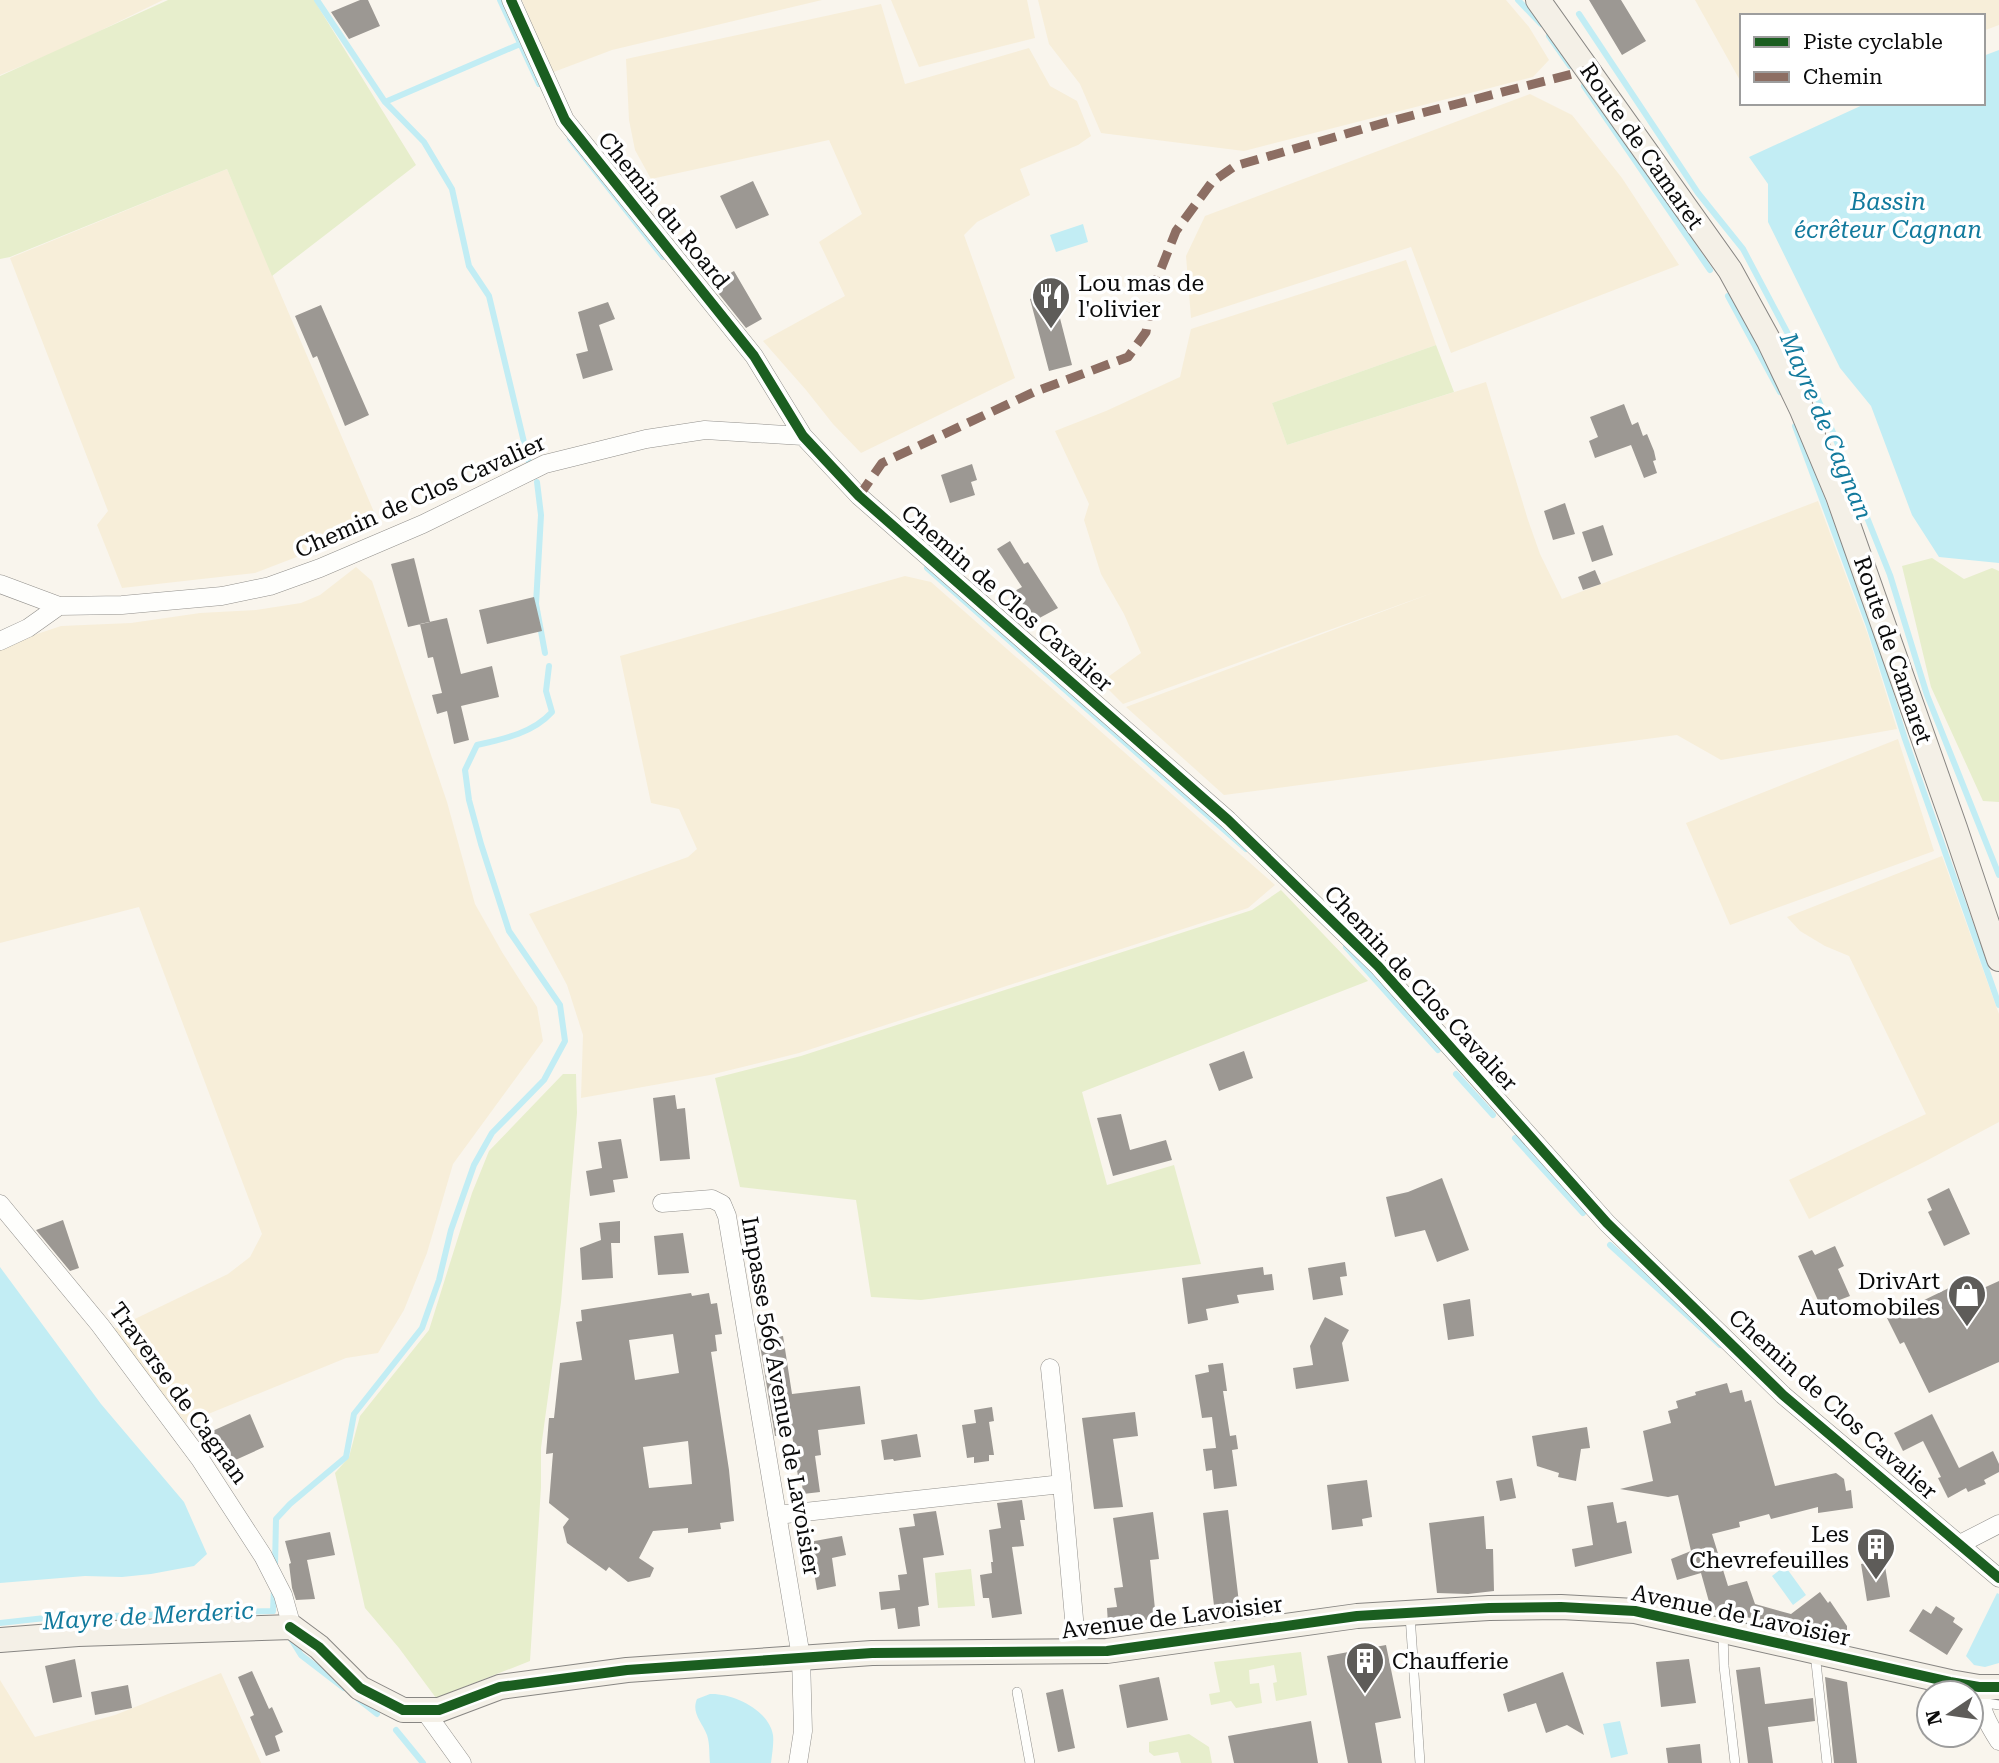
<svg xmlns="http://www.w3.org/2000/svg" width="1999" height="1763" font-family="'Roboto Serif',serif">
  <rect width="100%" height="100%" fill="#f9f5ed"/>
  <path fill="#f7eed9" d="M0,0h163l-96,47 -67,28z
    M522,0h300l-210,50 -61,23z
    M891,0h136l8,38 -116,29z
    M1038,0h468l23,27 20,33 -16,17 -289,74 -143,-18 -21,-49 -31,-40z
    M1695,0h304v25l-16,6v-15h-241v68z
    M881,4l24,80 124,-36 21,38 27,15 14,35 -13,9 -58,24 10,26 -53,27 -13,13 51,143 -154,75 -28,-29 -27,-34 -43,-49 82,-45 -26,-54 43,-28 -33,-74 -178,39 -16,-29 -6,-30 -3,-61z
    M1530,94l42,21 50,63 57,87 -228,88 -40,-106 -220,71 -5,-62 19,-40z
    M227,169l150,350 -44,24 -78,30 -133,15 -25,-63 11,-14 -98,-253z
    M1406,260l30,85 -164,58 15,42 199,-63 42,138 12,34 22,45 256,-98 50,134 29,94 -176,31 -44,-25 -453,60 -98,-88 309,-115 -312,112 -22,-22 40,-29 -17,-39 -23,-40 -17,-54 5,-16 -34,-73 51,-20 74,-34 11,-48z
    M356,567l16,14 75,221 28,102 27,48 35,55 6,34 -90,123 -26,89 -23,57 -26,43 -32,5 -160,65 -74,-93 116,-56 22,-17 12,-23 -123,-327 -139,36v-293l34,-15 27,-9 70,-3 69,-10 56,-3 45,-7 19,-8z
    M905,576l26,6 344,303 -27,23 -449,145 -89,22 -129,23 2,-63 -16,-50 -38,-71 159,-57 9,-8 -18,-40 -28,-6 -31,-147z
    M1898,739l36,112 -204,74 -44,-102z
    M1942,856l57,158v108l-73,39 -117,58 -20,-39 137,-66 -77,-158 -24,-10 -25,-15 -13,-14z
    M221,1673l40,90h-261v-83l35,57 80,-22z"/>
  <path fill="#e7eecc" d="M168,0h146l102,165 -144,111 -45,-107 -217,88 -10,2v-183z
    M1436,345l18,47 -167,53 -15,-42z
    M1932,558l32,21 28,-11 7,3v231l-16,-1 -52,-114 -29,-121z
    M1281,890l87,91 -286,111 25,93 67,-20 27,99 -280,36 -50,-3 -15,-97 -116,-13 -25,-109 86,-22 451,-146z
    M563,1074h13l1,39 -16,189 -20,146v39l-11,174 -94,37 -37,-50 -34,-40 -30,-135 14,-16 11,-41 69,-86 43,-137 17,-42z
    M971,1569l4,37 -37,2 -3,-35z
    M1301,1652l6,43 -31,6 -3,-18 4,-1 -3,-17 -25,5 1,14 9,-1 3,20 -26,5 -5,-7 -20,4 -2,-11 11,-2 -6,-30z
    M1189,1734l20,13 3,16h-31l-3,-11 -24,4 -5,-4v-10z"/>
  <path fill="#c2edf4" d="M1999,50v513l-60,-6 -27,-42 -41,-109 -31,-38 -72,-146v-38l-19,-27 118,-54h116v-47z
    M1083,224l5,18 -32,10 -6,-17z
    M0,1267l101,137 83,98 23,52 -13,12 -43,8 -29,3 -37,-1 -85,7z
    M1785,1566l21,29 -13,10 -21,-29z
    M1997,1593l2,1v69l-14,4 -11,-2 -8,-9z
    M710,1694c23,-1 59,16 63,41 1,8 -1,19 -2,28h-61c-1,-9 0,-19 -3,-28 -5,-13 -16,-22 -10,-36z
    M1620,1721l8,33 -17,4 -8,-34z"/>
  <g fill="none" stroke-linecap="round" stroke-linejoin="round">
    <path stroke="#c2edf4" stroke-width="6" d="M317,0l68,102 39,40 28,47 17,77 20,30 40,167
      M500,0l39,84
      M1518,0l23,24
      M1579,14l119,179 45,56 44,83 45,98 58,145 37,120 72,180
      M1549,36l21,30
      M1584,86l126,184
      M385,102l135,-58
      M570,139l93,118
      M1728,296l52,96
      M1795,426l74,200 36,113 94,266
      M537,482l4,33 -5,89 9,49
      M927,568l319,281
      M1346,947l92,103
      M1456,1074l37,41
      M1515,1138l68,75
      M1610,1245l110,100
      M275,1567l1,-48 14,-15 56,-47 8,-43 68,-86 17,-48 12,-50 23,-65 18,-32 52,-53 21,-39 -5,-36 -51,-74 -28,-87 -12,-44 -4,-30 12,-25c27,-6 56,-12 75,-33l-6,-21 3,-25
      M273,1611l1,-23
      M0,1623l45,-5 228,-7
      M291,1639l10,16 43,33
      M358,1699l19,15
      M396,1730l27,33"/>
  </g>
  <path fill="#9c9893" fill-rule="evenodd" d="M360,0h8l12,26 -31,13 -18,-27z
    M1589,0h32l25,41 -24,14z
    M753,181l16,34 -33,14 -16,-33z
    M734,271l28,48 -16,9 -35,-44z
    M1053,291l19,74 -23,6 -19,-72z
    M608,302l7,17 -16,6 14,45 -30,9 -7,-25 12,-3 -10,-39z
    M321,305l48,110 -24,11 -28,-70 -4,2 -18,-42z
    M1624,404l8,21 6,-3 5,14 4,-2 7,17 2,9 -3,1 4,12 -13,5 -13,-33 -36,13 -6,-17 9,-4 -8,-20z
    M972,464l5,16 -6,2 4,13 -25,8 -9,-28z
    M1565,503l10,31 -22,6 -9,-29z
    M1603,525l10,30 -21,7 -10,-30z
    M1010,541l14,23 4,-2 30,46 -26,14 -19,-30 9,-5 -25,-38z
    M414,558l16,64 -22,5 -17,-63z
    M1595,570l6,14 -18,6 -5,-13z
    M534,597l8,34 -55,13 -8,-34z
    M447,618l14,56 31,-8 7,31 -38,9 8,34 -15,4 -7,-33 -10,3 -5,-19 10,-2 -9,-36 -5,1 -8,-34z
    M1244,1051l9,27 -34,13 -10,-27z
    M675,1095l2,14 8,-1 5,51 -30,2 -7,-63z
    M1121,1114l9,36 36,-10 6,20 -59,16 -16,-58z
    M621,1139l7,39 -15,2 2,12 -25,4 -4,-25 16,-3 -4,-26z
    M1442,1178l27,72 -32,12 -12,-32 -30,7 -9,-40 22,-5z
    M1949,1188l21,46 -26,12 -16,-34 4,-2 -5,-11z
    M63,1220l16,48 -9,3 -34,-41z
    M620,1221v22h-9l2,35 -31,2 -2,-32 21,-8 -2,-17z
    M683,1233l6,40 -31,2 -4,-39z
    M1835,1246l9,20 -6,3 12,27 -29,11 -23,-51 14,-6 3,5z
    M1345,1262l2,14 -7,1 3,18 -30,5 -5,-32z
    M1263,1267l1,8 8,-1 2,16 -37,5 2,8 -33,6 2,11 -20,4 -6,-46z
    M1999,1281v81l-70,31 -25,-51 -4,2 -13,-26 64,-31 6,13z
    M691,1293l1,3 17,-3 2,11 6,-1 5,31 -7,1 2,16 -6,1 18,118 5,51 -14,2 1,6 -33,4v-5l-35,3 -14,27 15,10 -4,9 -22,5 -19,-15 -3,4 -39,-28 -4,-16 6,-8 -20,-16 4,-50 -7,1 3,-36h5l6,-55 22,-3 -6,-38 6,-1 -1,-11zM673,1334l6,39 -44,7 -6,-40zM688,1441l4,43 -43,4 -6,-41z
    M1470,1299l4,37 -26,4 -5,-36z
    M1325,1317l24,13 -7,13 7,38 -53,8 -3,-21 20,-3 -3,-19z
    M783,1336l9,58 68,-8 5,38 -47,6 3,25 -6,1 5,36 -17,2 -1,-10h-3l-7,-50 -17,2 -16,-97z
    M1223,1363l4,28h-4l7,45 6,-1 2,14 -6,1 5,36 -23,3 -2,-19 -6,1 -3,-22 13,-1 -4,-31 -10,1 -7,-43 14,-3 -1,-7z
    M1727,1383l3,10 12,-3 3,12 6,-2 24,86 61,-13 8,6 2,12 5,-1 2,18 -35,5v-6l-47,12 -2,-5 -30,8 1,5 -28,7 16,52 19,-5 8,23 36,10 29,-22 8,11 2,-2 17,25v14l-136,-31 -10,-36 -24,7 -6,-21 20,-8 -13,-56 -10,2 -48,-8 33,-8 -10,-50 28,-8 -3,-12 10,-3 -2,-7 20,-6 -1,-3z
    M992,1407l2,14 -5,1 5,33h-5v6l-15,2v-6l-7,1 -5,-33 14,-2 -2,-13z
    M1135,1412l3,24 -25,3 10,68 -29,2 -12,-91z
    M250,1414l14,33 -33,15 -6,-14 -8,3 -9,-18z
    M1932,1414l27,54 34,-17 6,13v8l-15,8 2,4 -18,8 -2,-4 -18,10 -10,-20 3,-1 -18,-36 -20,10 -9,-18z
    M1587,1427l3,21 -9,1 -5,32 -18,-4 1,-4 -22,-7 -5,-30z
    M917,1434l4,23 -27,4 -1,-2 -9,1 -3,-20z
    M1512,1478l4,20 -16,3 -4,-20z
    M1367,1480l5,37 -10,2 1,7 -31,4 -5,-45z
    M1022,1500l3,20h-5l4,26 -12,1 10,67 -30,4 -3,-20h-6l-3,-23 12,-2 -1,-11h2l-4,-32 12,-2 -4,-25z
    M1613,1502l4,21 9,-2 6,32 -57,14 -3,-18 21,-4 -6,-39z
    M1228,1510l12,101 -25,3 -12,-101z
    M936,1511l8,44 -21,3 6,47 -11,2 2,19 -22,3 -3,-21 -14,2 -2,-18 21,-2 -2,-15 9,-1 -8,-46 16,-2 -2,-12z
    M1153,1512l6,47 -9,1 6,59 -48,5 -1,-16 10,-1 -3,-19 9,-1 -10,-69z
    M1484,1516l2,33h7l1,42 -26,3 -31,-1 -8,-70z
    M330,1532l5,23 -28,5 8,39 -19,1 -4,-12 -3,-24 2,-1 -6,-22z
    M842,1536l4,19 -14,3 4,28 -19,4 -8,-48z
    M1884,1560l6,37 -23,4 -6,-37z
    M1936,1606l19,12 -2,4 10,7 -16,26 -38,-24 14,-22 8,5z
    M1386,1645l15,73 -26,5 7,40h-34l-21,-107z
    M75,1659l7,38 -29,6 -8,-37z
    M1689,1659l7,44 -35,4 -5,-45z
    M1760,1667l5,37 48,-6 2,23 -47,6 5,36h-25l-12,-93z
    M252,1671l17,38 3,-2 11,25 -8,4 5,15 -14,5 -16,-39 4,-2 -16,-38z
    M1563,1672l21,63 -17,-10 -21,8 -10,-30 -28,9 -5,-18z
    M1159,1677l9,43 -41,8 -8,-43z
    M1825,1677l22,5 10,81h-23z
    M128,1685l4,23 -37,7 -4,-23z
    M1063,1689l12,59 -17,4 -12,-59z
    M1311,1721l7,42h-84l-6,-27z
    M1700,1744l2,19h-34l-2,-15z"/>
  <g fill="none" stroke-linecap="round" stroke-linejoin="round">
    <defs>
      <path id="lane" d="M1410,1615l10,148
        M1723,1632l1,34 11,97
        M1815,1653l12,110
        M1017,1692l13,71
        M1981,1702l18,3"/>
      <path id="street" d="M511,0l54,120 189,236 49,80 56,60 369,324 150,146 229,257 176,172 216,183
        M0,584l59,22 63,-1 100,-9 48,-10 50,-18 103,-44 122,-60 101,-25 59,-9 98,6
        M0,641l28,-13 31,-22
        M662,1203l50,-4 10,5 5,12 74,441 2,74 -5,32
        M0,1204l100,121 100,134 63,97 20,39 9,32
        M1050,1368l12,116
        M777,1515l285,-31 15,168
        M1960,1544l39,-20
        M1979,1687c0,21 9,37 20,54
        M424,1710l38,53"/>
      <path id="secondary" d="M1538,0l192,270 39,71 33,69 36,86 117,332 44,131
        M0,1640l78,-6 214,-7 27,20 41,41 43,22h36l61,-23 127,-17 245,-17 235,-2 250,-35 132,-8 72,-1 74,4 315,71 29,5h20"/>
    </defs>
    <use href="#lane" stroke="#92908c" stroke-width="10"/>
    <use href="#street" stroke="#92908c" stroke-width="19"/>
    <use href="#secondary" stroke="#888683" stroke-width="26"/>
    <use href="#lane" stroke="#fefefc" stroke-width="9"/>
    <use href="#street" stroke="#fefefc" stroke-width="18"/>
    <use href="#secondary" stroke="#f4f0e7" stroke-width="24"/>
    <path stroke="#8d6e63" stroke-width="9" stroke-dasharray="18 9" stroke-linecap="butt" d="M859,496l23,-33 152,-71 94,-35 18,-25 7,-43 23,-58 36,-49 23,-16 152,-44 201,-52"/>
    <defs>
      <path id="cycleway" d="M511,0l54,120 189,236 49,80 56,60 369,324 150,146 229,257 176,172 216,183
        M290,1627l29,20 41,41 43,22h36l61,-23 127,-17 245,-17 235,-2 250,-35 132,-8 72,-1 74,4 315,71 29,5h20"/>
    </defs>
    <use href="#cycleway" stroke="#fff" stroke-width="15"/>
    <use href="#cycleway" stroke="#1b5e20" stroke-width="10"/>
  </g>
  <defs>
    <symbol id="restaurant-pin" viewBox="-11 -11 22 30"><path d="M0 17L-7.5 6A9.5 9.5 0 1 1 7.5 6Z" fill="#5e5c59" stroke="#fff"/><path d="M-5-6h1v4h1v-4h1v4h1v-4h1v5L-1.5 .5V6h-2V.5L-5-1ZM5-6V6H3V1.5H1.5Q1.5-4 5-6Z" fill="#fff"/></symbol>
    <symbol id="shop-pin" viewBox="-11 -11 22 30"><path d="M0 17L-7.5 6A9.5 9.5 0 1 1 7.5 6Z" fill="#5e5c59" stroke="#fff"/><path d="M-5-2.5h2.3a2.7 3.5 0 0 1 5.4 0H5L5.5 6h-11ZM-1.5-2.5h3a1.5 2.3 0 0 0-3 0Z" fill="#fff"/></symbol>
    <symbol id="building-pin" viewBox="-11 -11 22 30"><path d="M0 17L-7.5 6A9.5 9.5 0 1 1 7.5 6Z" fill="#5e5c59" stroke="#fff"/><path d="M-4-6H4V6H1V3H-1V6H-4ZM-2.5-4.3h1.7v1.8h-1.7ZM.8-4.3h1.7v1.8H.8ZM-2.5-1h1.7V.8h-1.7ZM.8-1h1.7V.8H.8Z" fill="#fff"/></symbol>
  </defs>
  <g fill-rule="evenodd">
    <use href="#restaurant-pin" x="1029" y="274" width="44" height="60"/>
    <use href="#shop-pin" x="1945" y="1272" width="44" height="60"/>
    <use href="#building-pin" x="1854" y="1525" width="44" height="60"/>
    <use href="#building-pin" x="1343" y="1639" width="44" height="60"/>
  </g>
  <g text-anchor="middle" stroke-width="7" stroke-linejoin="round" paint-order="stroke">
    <g font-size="23" fill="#0a0a0a" stroke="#fff">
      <text transform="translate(1642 146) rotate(55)" y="8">Route de Camaret</text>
      <text transform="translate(664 210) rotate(51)" y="8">Chemin du Roard</text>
      <text transform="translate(420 496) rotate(-24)" y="8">Chemin de Clos Cavalier</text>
      <text transform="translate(1007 598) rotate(41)" y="8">Chemin de Clos Cavalier</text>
      <text transform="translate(1893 650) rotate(71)" y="8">Route de Camaret</text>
      <text transform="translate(1421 988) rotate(47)" y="8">Chemin de Clos Cavalier</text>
      <text transform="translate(179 1393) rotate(54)" y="8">Traverse de Cagnan</text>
      <text transform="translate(781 1396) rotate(80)" y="8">Impasse 566 Avenue de Lavoisier</text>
      <text transform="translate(1833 1404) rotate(42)" y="8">Chemin de Clos Cavalier</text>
      <text transform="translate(1741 1615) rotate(12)" y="8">Avenue de Lavoisier</text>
      <text transform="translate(1172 1617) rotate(-7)" y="8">Avenue de Lavoisier</text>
    </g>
    <g font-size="23" fill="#0a0a0a" stroke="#fff" text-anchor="start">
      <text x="1078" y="291">Lou mas de<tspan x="1078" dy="26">l'olivier</tspan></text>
      <text x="1940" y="1289" text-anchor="end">DrivArt<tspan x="1940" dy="26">Automobiles</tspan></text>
      <text x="1849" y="1542" text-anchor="end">Les<tspan x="1849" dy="26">Chevrefeuilles</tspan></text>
      <text x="1392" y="1669">Chaufferie</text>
    </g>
    <g font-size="24" font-style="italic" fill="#127a9d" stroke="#fff">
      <text x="1888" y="210">Bassin<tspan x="1888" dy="28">écrêteur Cagnan</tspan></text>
      <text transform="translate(1826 426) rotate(67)" y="8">Mayre de Cagnan</text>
      <text transform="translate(148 1616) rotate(-3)" y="8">Mayre de Merderic</text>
    </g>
  </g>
  <rect x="1740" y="14" width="245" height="91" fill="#ffffff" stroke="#9d9d9d" stroke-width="2"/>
  <rect x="1754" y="37" width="35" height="10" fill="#1b5e20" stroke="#9d9d9d" stroke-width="2"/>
  <text x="1803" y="49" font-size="21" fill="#0a0a0a">Piste cyclable</text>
  <rect x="1754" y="72" width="35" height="10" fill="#8d6e63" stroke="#9d9d9d" stroke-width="2"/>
  <text x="1803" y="84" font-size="21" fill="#0a0a0a">Chemin</text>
  <g transform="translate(1950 1714) rotate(257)"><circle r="33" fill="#ffffff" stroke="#9d9d9d" stroke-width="2"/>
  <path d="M0-5L12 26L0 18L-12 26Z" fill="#5e5c59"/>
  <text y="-10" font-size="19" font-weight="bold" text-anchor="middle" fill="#0a0a0a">N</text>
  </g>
</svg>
